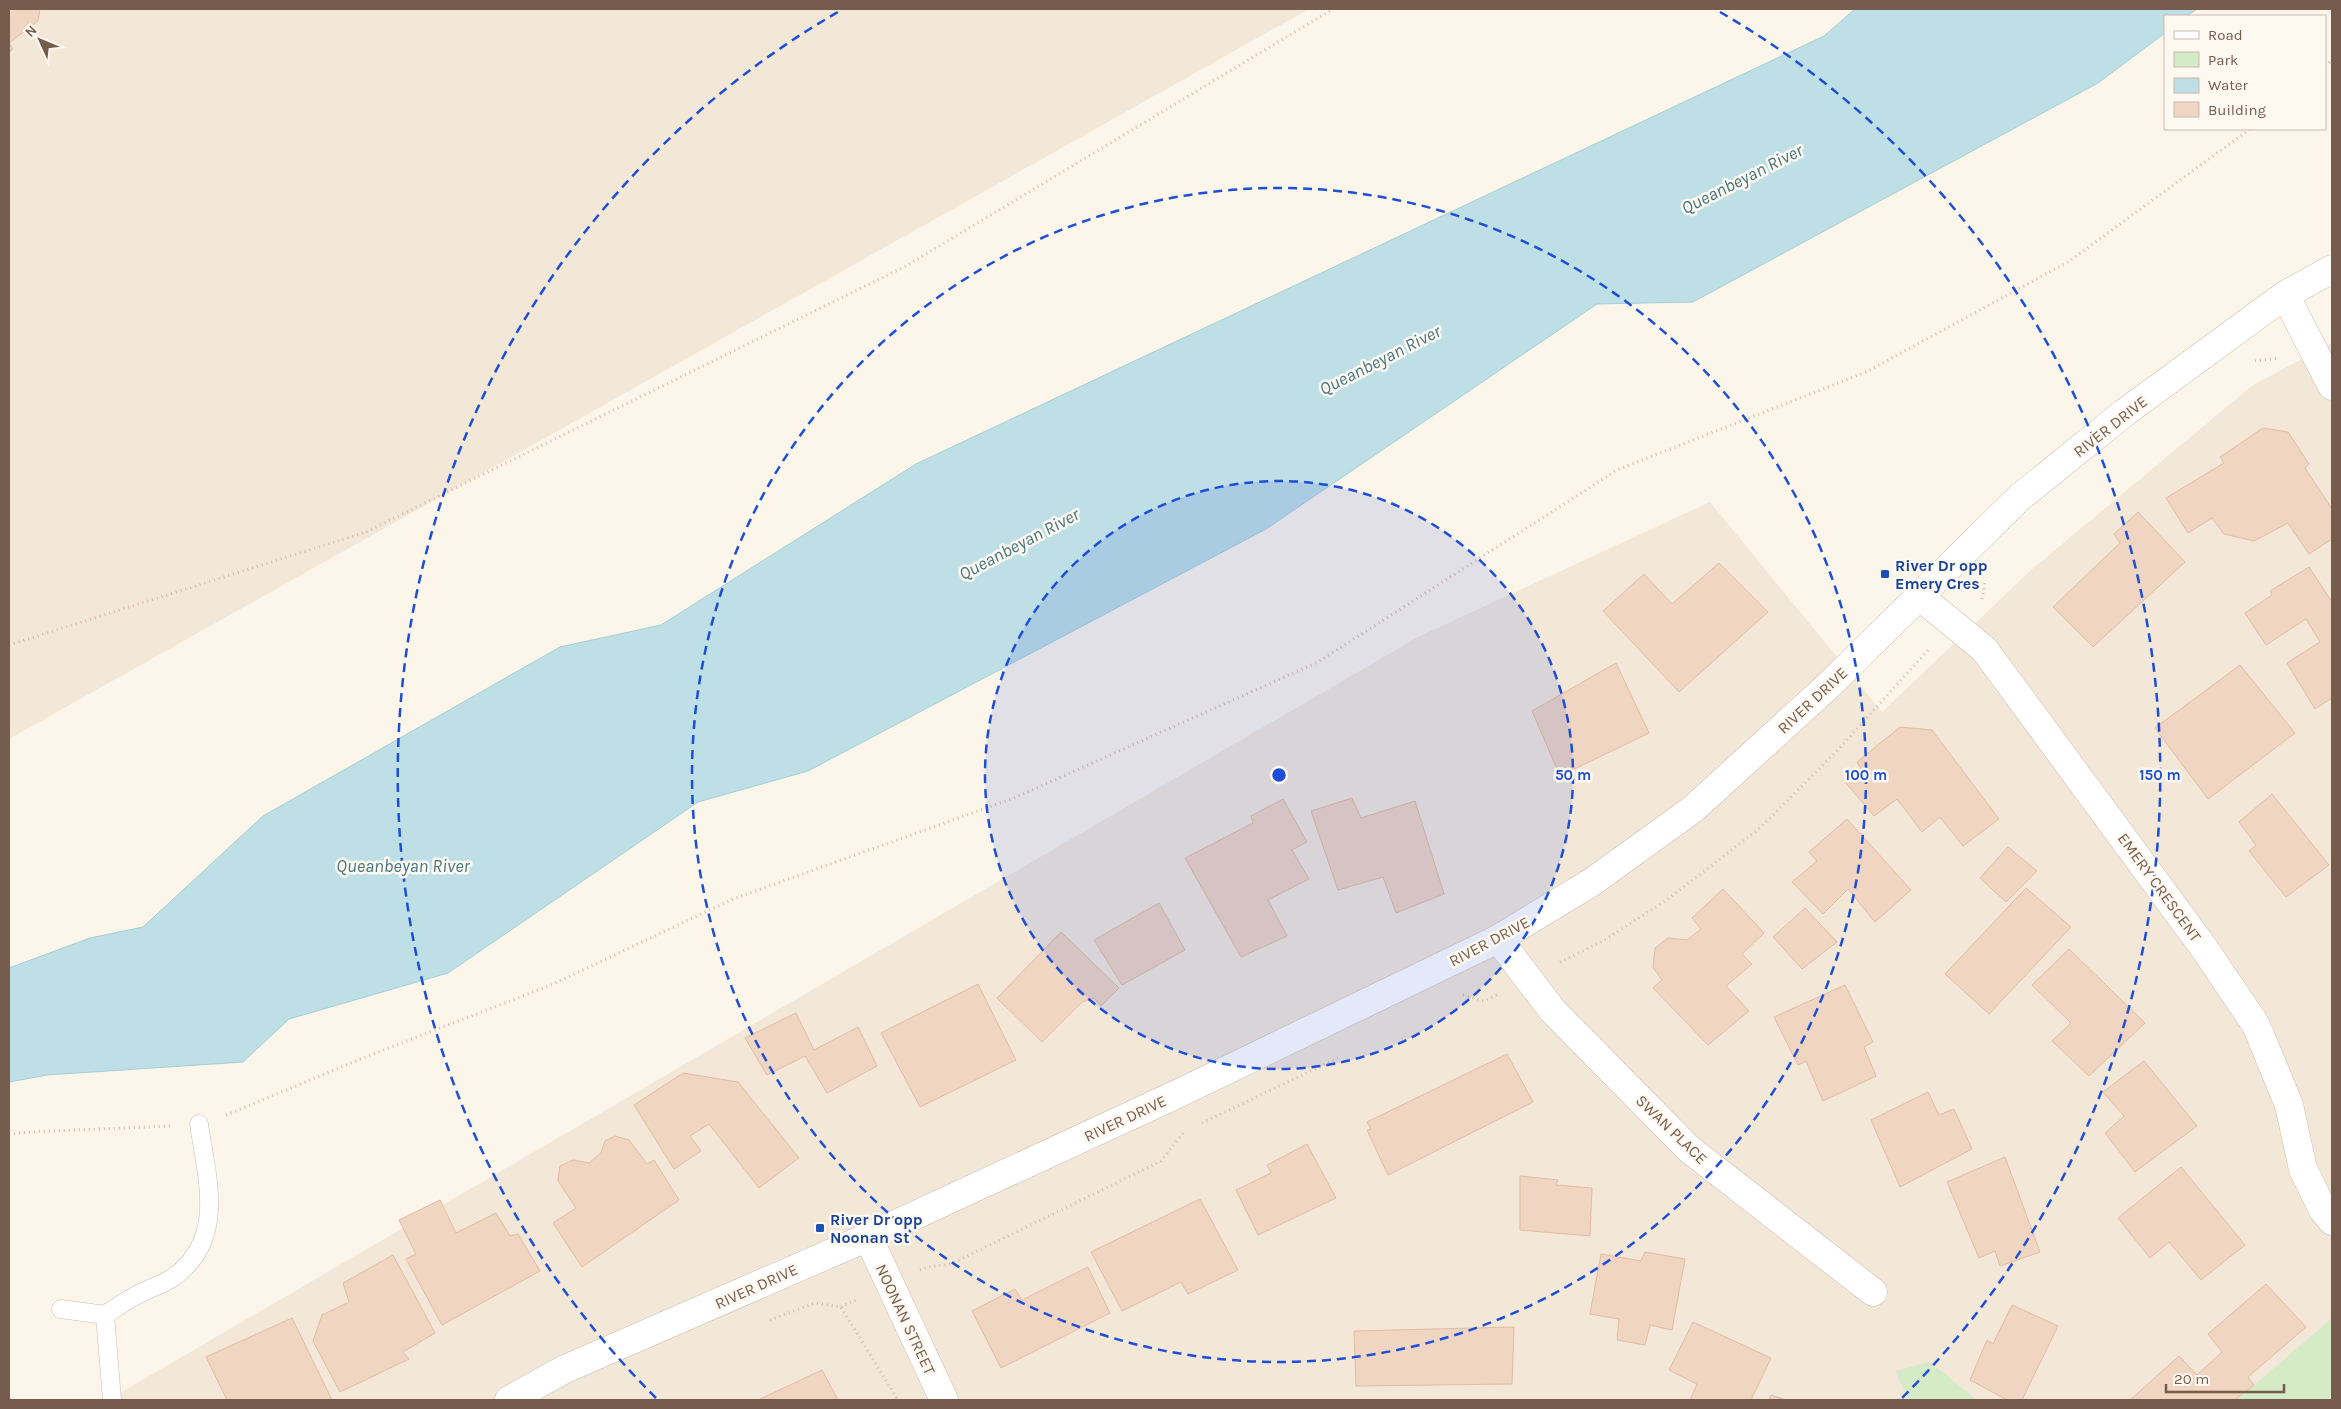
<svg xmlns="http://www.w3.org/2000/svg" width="2341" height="1409" font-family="Karla,sans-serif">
  <rect width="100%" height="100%" fill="#fcf5e9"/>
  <path fill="#f3e7d8" d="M9,9h1300l-1300,730z
    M2332,343v1057h-2224l1310,-763 292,-135 172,210 148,-141 223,-186z"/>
  <path fill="#d5eac7" d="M2332,1318v82h-95z
    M1930,1362l47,38h-68l-14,-29z"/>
  <path fill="#bedfe5" stroke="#a4ced7" d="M1855,9h342l-10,7h-22v17l-67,50 -405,219 -96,2 -331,225 -458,242 -110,31 -250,171 -159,46 -46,43 -196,13 -38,7v-114l81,-30 53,-11 120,-111 297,-169 101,-22 255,-161 908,-428z"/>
  <path fill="#f0d5c2" stroke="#e2bca2" d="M9,9h31l-2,12 -29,22 4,6 -4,3z
    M2263,428l25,4 21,32 -4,4 27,41v30l-23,15 -21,-31 -34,18 -30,-7 -12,-16 -24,15 -22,-35 58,-35 -4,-6z
    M2138,512l47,50 -92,85 -40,-40 67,-64 -6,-9z
    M1719,563l49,49 -89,80 -76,-81 41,-37 28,30z
    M2309,567l23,35v96l-17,11 -28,-46 33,-21 -14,-23 -40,26 -21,-32 27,-18 -2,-4z
    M1616,663l33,70 -89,43 -28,-65z
    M2240,665l55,68 -87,66 -53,-71z
    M1900,727l32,3 67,89 -36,27 -23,-29 -18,15 -25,-33 -23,17 -29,-34 16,-13 -4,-7z
    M2272,794l57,71 -43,32 -37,-46 7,-6 -17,-23z
    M1352,798l9,20 54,-17 29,93 -48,19 -13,-36 -45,13 -27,-79z
    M1283,799l24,43 -15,8 17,29 -41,21 19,36 -46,21 -56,-99 68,-35 -2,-7z
    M1847,819l64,71 -36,32 -27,-33 -25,25 -31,-32 25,-21 -8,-9z
    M2008,847l29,24 -31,31 -26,-24z
    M2026,888l45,39 -82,87 -44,-40z
    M1723,889l41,44 -22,21 10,10 -26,22 23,25 -41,34 -55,-57 9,-8 -9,-13 2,-19 13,-10 19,2 14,-11 -9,-11z
    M1159,903l26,47 -63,35 -28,-45z
    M1805,908l32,34 -35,27 -29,-32z
    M1061,932l58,56 -18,18 -7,-8 -12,4 -40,40 -45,-44z
    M2069,949l76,74 -56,53 -37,-35 19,-18 -39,-38z
    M978,984l38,76 -96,47 -39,-74z
    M1845,985l28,57 -9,5 12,29 -53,25 -17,-40 -8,4 -24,-48z
    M796,1013l18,37 44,-23 19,39 -50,27 -22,-37 -38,19 -22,-37z
    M1507,1054l26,48 -145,73 -21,-45 4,-1 -4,-7z
    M2144,1061l53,65 -62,46 -30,-39 19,-17 -21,-24z
    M683,1073l55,9 61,76 -40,30 -50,-64 -19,12 11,15 -27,18 -40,-64z
    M1928,1092l11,23 15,-6 18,40 -72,38 -29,-67z
    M615,1136l14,4 18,24 7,-4 25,40 -97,67 -29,-44 23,-15 -18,-27 2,-15 13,-6 16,3 12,-10 4,-12z
    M1307,1144l29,54 -78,37 -22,-45 35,-17 -4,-8z
    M2005,1157l35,95 -40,14 -5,-15 -16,7 -32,-76z
    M2181,1167l64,78 -44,35 -32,-38 -19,16 -32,-40z
    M1520,1176l38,4 -2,5 36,3 -2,48 -70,-6z
    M1200,1199l38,71 -50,24 -7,-12 -59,29 -31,-59z
    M440,1200l16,33 40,-20 14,23 8,-2 22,37 -98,54 -36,-66 10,-5 -17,-34z
    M1645,1252l40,7 -13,71 -22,-5 -5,20 -28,-5 2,-21 -29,-5 11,-60 40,7z
    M393,1255l42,78 -32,19 6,7 -69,33 -27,-51 9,-26 27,-13 -6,-19z
    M1088,1267l22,46 -109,55 -29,-57 43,-22 7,11z
    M2266,1284l40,43 -58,50 6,8 -19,15h-105l49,-44 18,19 25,-23 -14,-18z
    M2012,1305l46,21 -36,74h-15l-37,-20 17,-40 6,4z
    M292,1318l40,82h-105l-21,-43z
    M1693,1322l78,36 -20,42h-61l7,-16 -28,-14z
    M1514,1327l-2,57 -156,2 -2,-55z
    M822,1370l16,30h-80z
    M1771,1395l15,5h-17z"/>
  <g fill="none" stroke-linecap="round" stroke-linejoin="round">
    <defs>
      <path id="service" d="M61,1309l44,6
        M112,1400l-7,-85c12,-8 23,-16 36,-22 11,-6 24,-9 34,-17 51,-38 32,-97 24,-152"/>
      <path id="minor" d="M2285,295l47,91
        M1919,596l65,53 220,299 52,77 33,80 14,64 20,41 9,11
        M1498,939l55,72 136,138 184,143
        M868,1237l76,163"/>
      <path id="tertiary" d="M509,1400l54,-30 305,-133 305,-141 325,-157 94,-57 101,-73 136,-124 190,-187 105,-85 161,-118 47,-26"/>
    </defs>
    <use href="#service" stroke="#cebdaf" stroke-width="19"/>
    <use href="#minor" stroke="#cebdaf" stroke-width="29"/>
    <use href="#tertiary" stroke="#cebdaf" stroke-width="29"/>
    <path stroke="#d6b9a4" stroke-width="3" stroke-dasharray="1 4" stroke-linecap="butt" d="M2325,66l7,-6
      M2255,361l23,-3
      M1982,599l3,-17
      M9,645l357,-113 540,-266 427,-257
      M1560,962l43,-21 65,-42 93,-72 74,-74 95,-105
      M1463,995l21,6 13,-6
      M226,1115l137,-57 188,-73 182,-86 281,-101 304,-136 299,-192 249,-98 202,-110 182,-133
      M1202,1123l136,-65
      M9,1134l19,-2 143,-6
      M920,1270l8,-3 23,-3 210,-103 24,-30
      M841,1307l17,-8
      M770,1320l45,-17 26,4 57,93"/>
    <use href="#service" stroke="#fff" stroke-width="18"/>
    <use href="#minor" stroke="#fff" stroke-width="28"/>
    <use href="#tertiary" stroke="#fff" stroke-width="28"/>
  </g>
  <circle cx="1279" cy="775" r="294" fill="#1d4ed8" fill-opacity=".12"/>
  <g fill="none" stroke="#1d4ed8" stroke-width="2.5" stroke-dasharray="9 6">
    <circle cx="1279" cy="775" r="294"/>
    <circle cx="1279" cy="775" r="587"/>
    <path d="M656 1398A881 881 0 0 1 838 12M1720 12A881 881 0 0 1 1902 1398"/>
  </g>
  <g fill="#1a4fb4" stroke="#fef9f0" stroke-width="2">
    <rect x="1880" y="569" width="10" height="10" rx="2.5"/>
    <rect x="815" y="1223" width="10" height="10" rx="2.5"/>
  </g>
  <g text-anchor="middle" stroke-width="5" stroke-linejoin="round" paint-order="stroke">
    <g font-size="16" fill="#765c4d" stroke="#fef9f0">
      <text transform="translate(2110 426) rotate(-38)" y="6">RIVER DRIVE</text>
      <text transform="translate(1812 700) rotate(-43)" y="6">RIVER DRIVE</text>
      <text transform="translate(2160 887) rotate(54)" y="6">EMERY CRESCENT</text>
      <text transform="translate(1489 941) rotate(-28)" y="6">RIVER DRIVE</text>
      <text transform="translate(1125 1118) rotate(-25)" y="6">RIVER DRIVE</text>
      <text transform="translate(1672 1129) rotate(44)" y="6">SWAN PLACE</text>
      <text transform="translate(756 1286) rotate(-24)" y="6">RIVER DRIVE</text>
      <text transform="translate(906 1319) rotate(65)" y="6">NOONAN STREET</text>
    </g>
    <g font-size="16" font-weight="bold" fill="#164399" stroke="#fef9f0" text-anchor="start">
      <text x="1895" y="571">River Dr opp<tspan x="1895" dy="18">Emery Cres</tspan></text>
      <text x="830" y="1225">River Dr opp<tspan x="830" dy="18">Noonan St</tspan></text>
    </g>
    <g font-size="18" font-style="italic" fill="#447681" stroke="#fef9f0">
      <text transform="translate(1742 179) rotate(-27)" y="6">Queanbeyan River</text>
      <text transform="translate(1380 360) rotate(-27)" y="6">Queanbeyan River</text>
      <text transform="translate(1019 544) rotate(-28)" y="6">Queanbeyan River</text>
      <text x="403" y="872">Queanbeyan River</text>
    </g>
  </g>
  <circle cx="1279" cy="775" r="8" fill="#1d4ed8" stroke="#fef9f0" stroke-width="2.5"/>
  <g font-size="15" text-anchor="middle" font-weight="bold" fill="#1d4ed8" stroke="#fef9f0" stroke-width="5" stroke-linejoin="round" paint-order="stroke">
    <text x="1573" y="780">50 m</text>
    <text x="1866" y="780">100 m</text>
    <text x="2160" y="780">150 m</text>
  </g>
  <rect width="2341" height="1409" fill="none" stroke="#765c4d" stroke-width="20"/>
  <rect x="2164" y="15" width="162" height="115" fill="#fef9f0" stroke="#c8baaf"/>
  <rect x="2174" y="31" width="25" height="8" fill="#ffffff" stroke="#c8baaf"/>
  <text x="2208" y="40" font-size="15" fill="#765c4d">Road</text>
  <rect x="2174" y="52" width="25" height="15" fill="#d5eac7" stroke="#c8baaf"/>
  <text x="2208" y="65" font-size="15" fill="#765c4d">Park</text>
  <rect x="2174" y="78" width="25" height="15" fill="#bedfe5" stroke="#c8baaf"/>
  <text x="2208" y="90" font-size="15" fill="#765c4d">Water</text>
  <rect x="2174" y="102" width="25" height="15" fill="#f0d5c2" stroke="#c8baaf"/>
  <text x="2208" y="115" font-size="15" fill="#765c4d">Building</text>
  <g transform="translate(40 40) rotate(314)" stroke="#fef9f0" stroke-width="4" paint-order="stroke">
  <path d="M0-4L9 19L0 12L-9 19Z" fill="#765c4d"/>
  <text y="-8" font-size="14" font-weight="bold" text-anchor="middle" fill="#765c4d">N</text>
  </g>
  <path d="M2166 1384v8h118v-8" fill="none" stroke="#765c4d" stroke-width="2.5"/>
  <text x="2174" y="1384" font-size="15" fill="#765c4d" stroke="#fef9f0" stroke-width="4" paint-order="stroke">20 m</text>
</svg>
